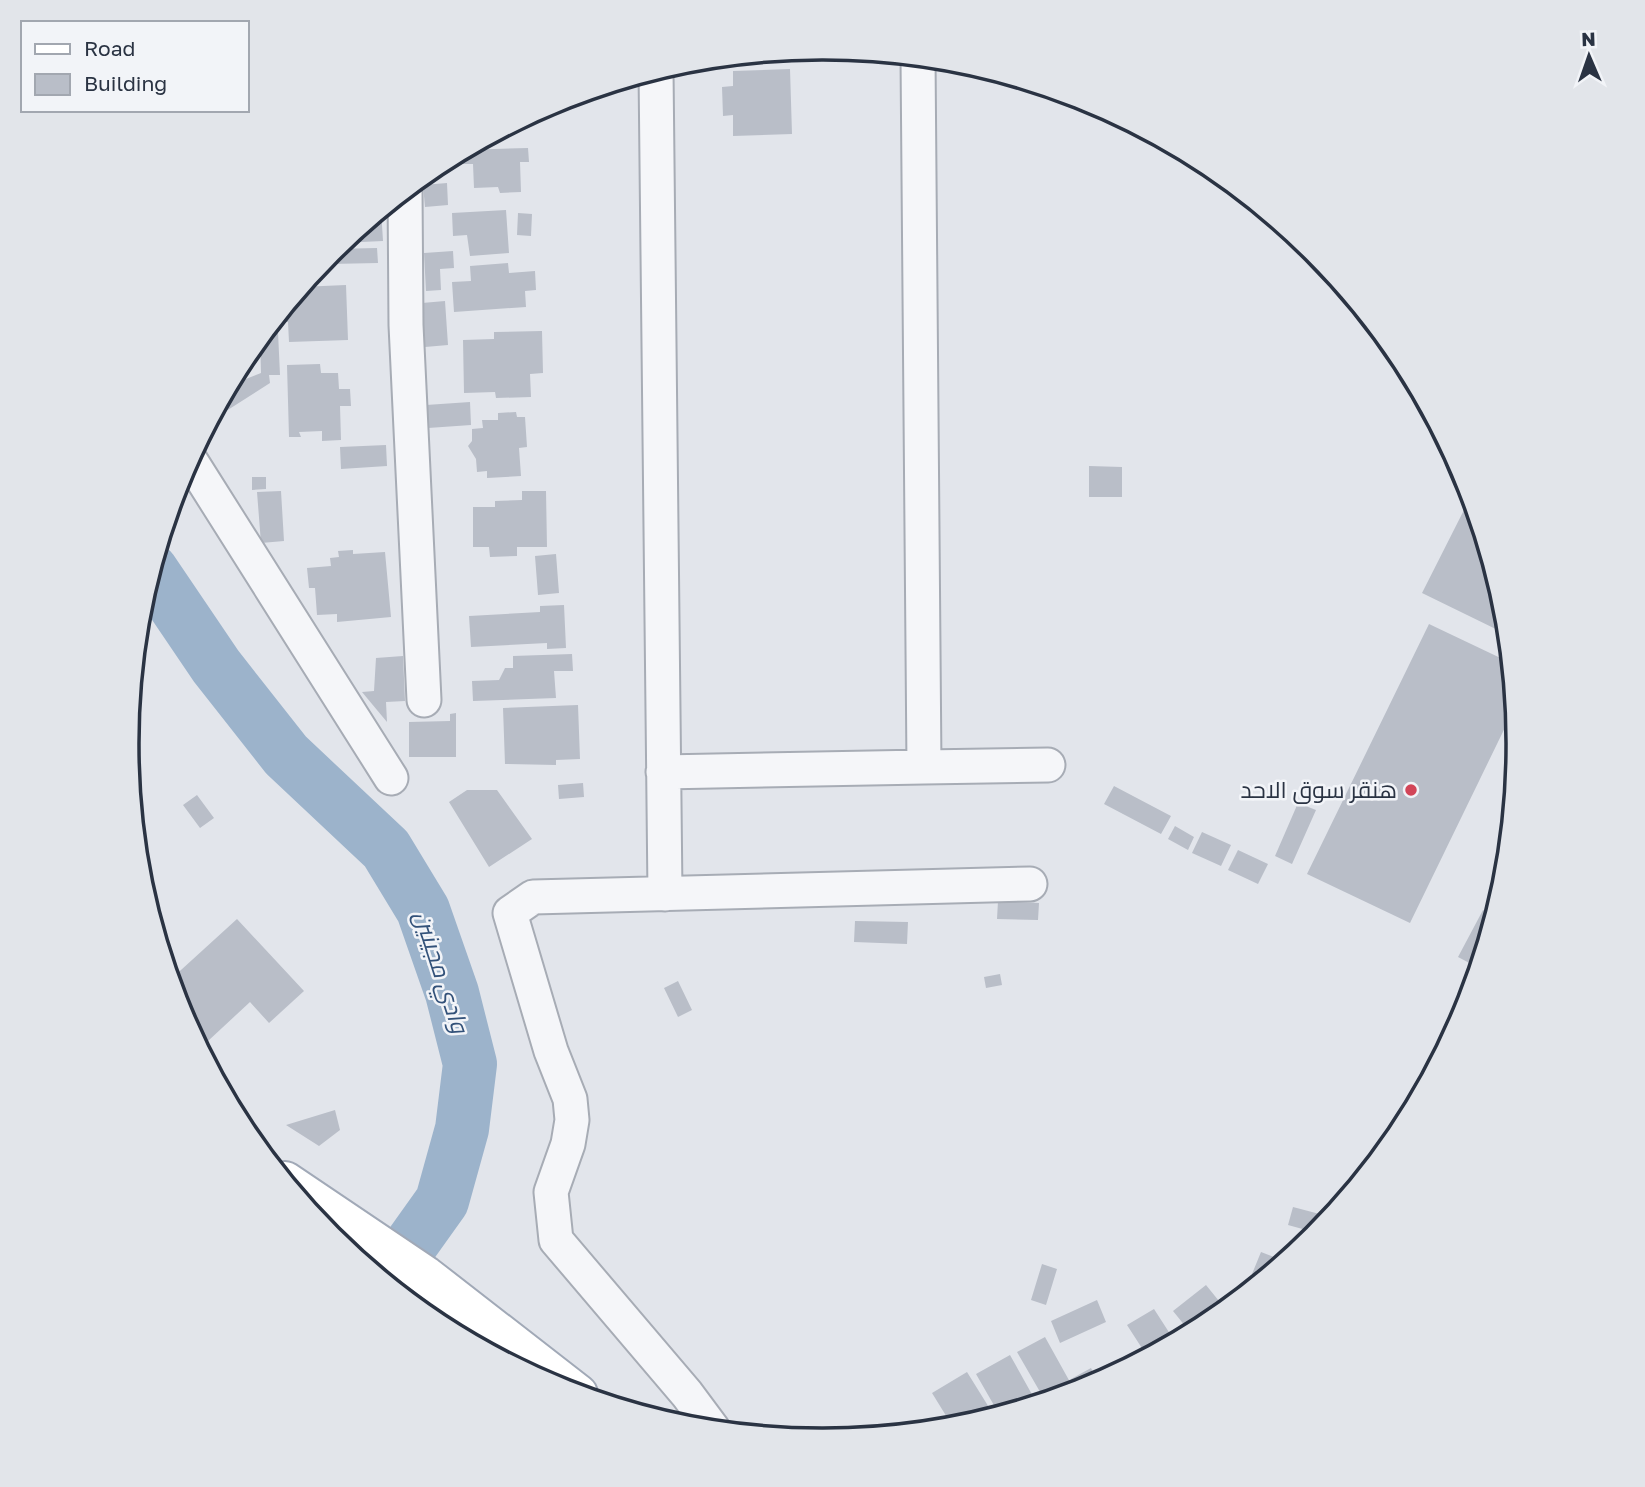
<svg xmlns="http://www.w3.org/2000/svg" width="1645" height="1487" font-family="'Golos Text',Cairo,sans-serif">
  <rect width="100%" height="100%" fill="#e2e5eb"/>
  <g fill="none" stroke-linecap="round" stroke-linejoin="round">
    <path stroke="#9cb3cb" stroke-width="54" d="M151,570l65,96 70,89 100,94 37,61 29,83 18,71 -8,65 -20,72 -57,80"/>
  </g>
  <path fill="#b9bec8" d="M790,69l2,65 -59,2v-21l-10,1 -1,-29 11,-1v-15z
    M528,148l1,14h-9l1,30 -21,1 -2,-6 -24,1 -1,-24h-14l-1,-12 4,-2z
    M447,183l1,22 -23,2 -2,-22z
    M381,209l2,32 -43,2z
    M506,210l3,43 -39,3 -3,-21 -14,1 -1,-23z
    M518,213l14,1 -1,22 -14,-1z
    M377,248l1,15 -48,1 2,-15z
    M453,251l1,17 -14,1 1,21 -15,1 -2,-38z
    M508,263l1,10 26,-2 1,19 -11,1 1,16 -72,5 -2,-30 19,-1 -1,-15z
    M346,285l2,55 -59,2 -1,-20h-6v-9h4v-8l14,-18z
    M445,301l3,44 -23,2 -3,-44z
    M542,331l1,42 -13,1 1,23 -35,1 -1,-6 -31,1 -1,-53 31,-1v-7z
    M278,332l2,43h-11l1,8 -47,30 -6,-7 14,-26 2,4 28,-11 -1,-36z
    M250,349l4,7 -14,7 4,-7z
    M320,364l1,9h17l1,16h11l1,17h-11l1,34 -19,1v-10l-23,1 2,5h-12l-2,-72z
    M470,402l1,23 -43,3 -2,-23z
    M516,412l1,5h8l2,30 -8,1 2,28 -34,2v-7l-10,1 -1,-13 -8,-13 4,-5v-12l11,-1 -1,-8h16v-7z
    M386,445l1,21 -46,3 -1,-22z
    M1089,466l33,1v30h-33z
    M252,477h14v12l-14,1z
    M281,491l3,50 -23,2 -4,-51z
    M522,491h24l1,56h-30v9l-27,1 -1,-10h-16v-40h22v-6l27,-1z
    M1465,508l12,6 28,94 3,27 -86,-42z
    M353,550v4l32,-2 6,65 -54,5v-8l-20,1 -2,-27h-6l-2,-20 24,-2 -1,-8 9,-1 -1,-6z
    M556,554l3,39 -21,2 -3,-39z
    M564,605l2,43 -19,1v-6l-76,4 -2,-31 71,-4v-6z
    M1429,624l82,39 4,44 -105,216 -103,-49z
    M572,654l1,17h-19l2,27 -83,3 -1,-20 27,-1 6,-12h8v-12z
    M403,656l2,45 -19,1 1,20 -25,-30 12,-1 2,-33z
    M578,705l2,54 -24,1v5l-51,-1 -2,-56z
    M456,713v44h-47v-35l41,-1v-7z
    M583,783l1,14 -25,2 -1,-14z
    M1114,786l57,30 -10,18 -57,-30z
    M467,790h30l35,49 -43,28 -40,-65z
    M197,795l17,23 -14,10 -17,-23z
    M1298,803l18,7 -24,54 -17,-8z
    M1175,826l19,11 -6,13 -20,-11z
    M1202,832l29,13 -10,21 -29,-13z
    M1238,850l30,14 -10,20 -30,-14z
    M998,901l41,2 -1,17 -41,-1z
    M1483,910l11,5 -15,53 -21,-11z
    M237,919l67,72 -35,32 -19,-21 -42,39 -16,-16 -3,3 -19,-48z
    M855,921l53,1 -1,22 -53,-2z
    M1000,974l2,11 -16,3 -2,-11z
    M678,981l14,29 -14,7 -14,-29z
    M335,1110l5,20 -21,16 -33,-21z
    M1293,1207l38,10 -14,16 -29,-8z
    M1261,1252l23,9 -21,17 -11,-4z
    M1042,1264l15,5 -11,36 -15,-5z
    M1206,1285l17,21 -33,26 -17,-21z
    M1097,1300l9,22 -46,21 -9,-22z
    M1154,1309l20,31 -27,16 -20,-31z
    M1045,1337l25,45 -27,15 -26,-45z
    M1010,1355l24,43 -35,16 -23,-40z
    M1091,1368l7,14 -40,14 17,-11 -4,-6z
    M967,1372l23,37 -26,15 -11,3 -21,-34z"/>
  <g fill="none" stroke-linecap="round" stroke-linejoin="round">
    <defs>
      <path id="street" d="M656,70l9,824
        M405,189l1,136 18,375
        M189,458l202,320
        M924,767l124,-2
        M663,772l261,-5 -6,-710
        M713,1429l-26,-35 -131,-154 -5,-48 17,-48 4,-24 -2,-21 -19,-48 -41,-138 23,-16 497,-13"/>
      <path id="primary" d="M285,1181l141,95 152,118"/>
    </defs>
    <use href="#street" stroke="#a7acb5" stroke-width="37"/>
    <use href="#primary" stroke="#a1a9b7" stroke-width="42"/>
    <use href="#street" stroke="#f5f6f9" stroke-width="33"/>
    <use href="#primary" stroke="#fff" stroke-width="38"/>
  </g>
  <circle fill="#d24558" stroke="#f2f4f8" stroke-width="2.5" cx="1411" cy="790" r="7"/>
  <g text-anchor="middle" stroke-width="5" stroke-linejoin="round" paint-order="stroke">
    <g font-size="23" fill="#2a3343" stroke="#f2f4f8" text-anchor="end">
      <text x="1397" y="798">هنقر سوق الاحد</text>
    </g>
    <g font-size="24" font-style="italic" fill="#325179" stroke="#f2f4f8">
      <text transform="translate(441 972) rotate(72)" y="8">وادي مجينين</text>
    </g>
  </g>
  <path d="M0 0H1645V1487H0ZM822 60H823A683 683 0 0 1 1506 743V745A683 683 0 0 1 823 1428H822A683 683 0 0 1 139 745V743A683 683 0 0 1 822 60Z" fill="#e2e5ea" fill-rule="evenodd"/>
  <path fill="none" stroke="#2a3343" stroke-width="3.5" d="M822 60H823A683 683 0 0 1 1506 743V745A683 683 0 0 1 823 1428H822A683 683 0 0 1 139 745V743A683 683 0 0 1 822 60Z"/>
  <rect x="21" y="21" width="228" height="91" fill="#f2f4f8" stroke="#a2a7b0" stroke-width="2"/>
  <rect x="35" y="44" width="35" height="10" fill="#ffffff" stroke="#a2a7b0" stroke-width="2"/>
  <text x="84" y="56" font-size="21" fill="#2a3343">Road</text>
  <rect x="35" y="74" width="35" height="21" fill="#b9bec8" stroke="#a2a7b0" stroke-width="2"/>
  <text x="84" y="91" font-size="21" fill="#2a3343">Building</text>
  <g transform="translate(1589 56) rotate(358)" stroke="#f2f4f8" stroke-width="5" paint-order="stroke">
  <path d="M0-5L12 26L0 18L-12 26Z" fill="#2a3343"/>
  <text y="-10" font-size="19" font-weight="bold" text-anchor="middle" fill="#2a3343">N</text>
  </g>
</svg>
